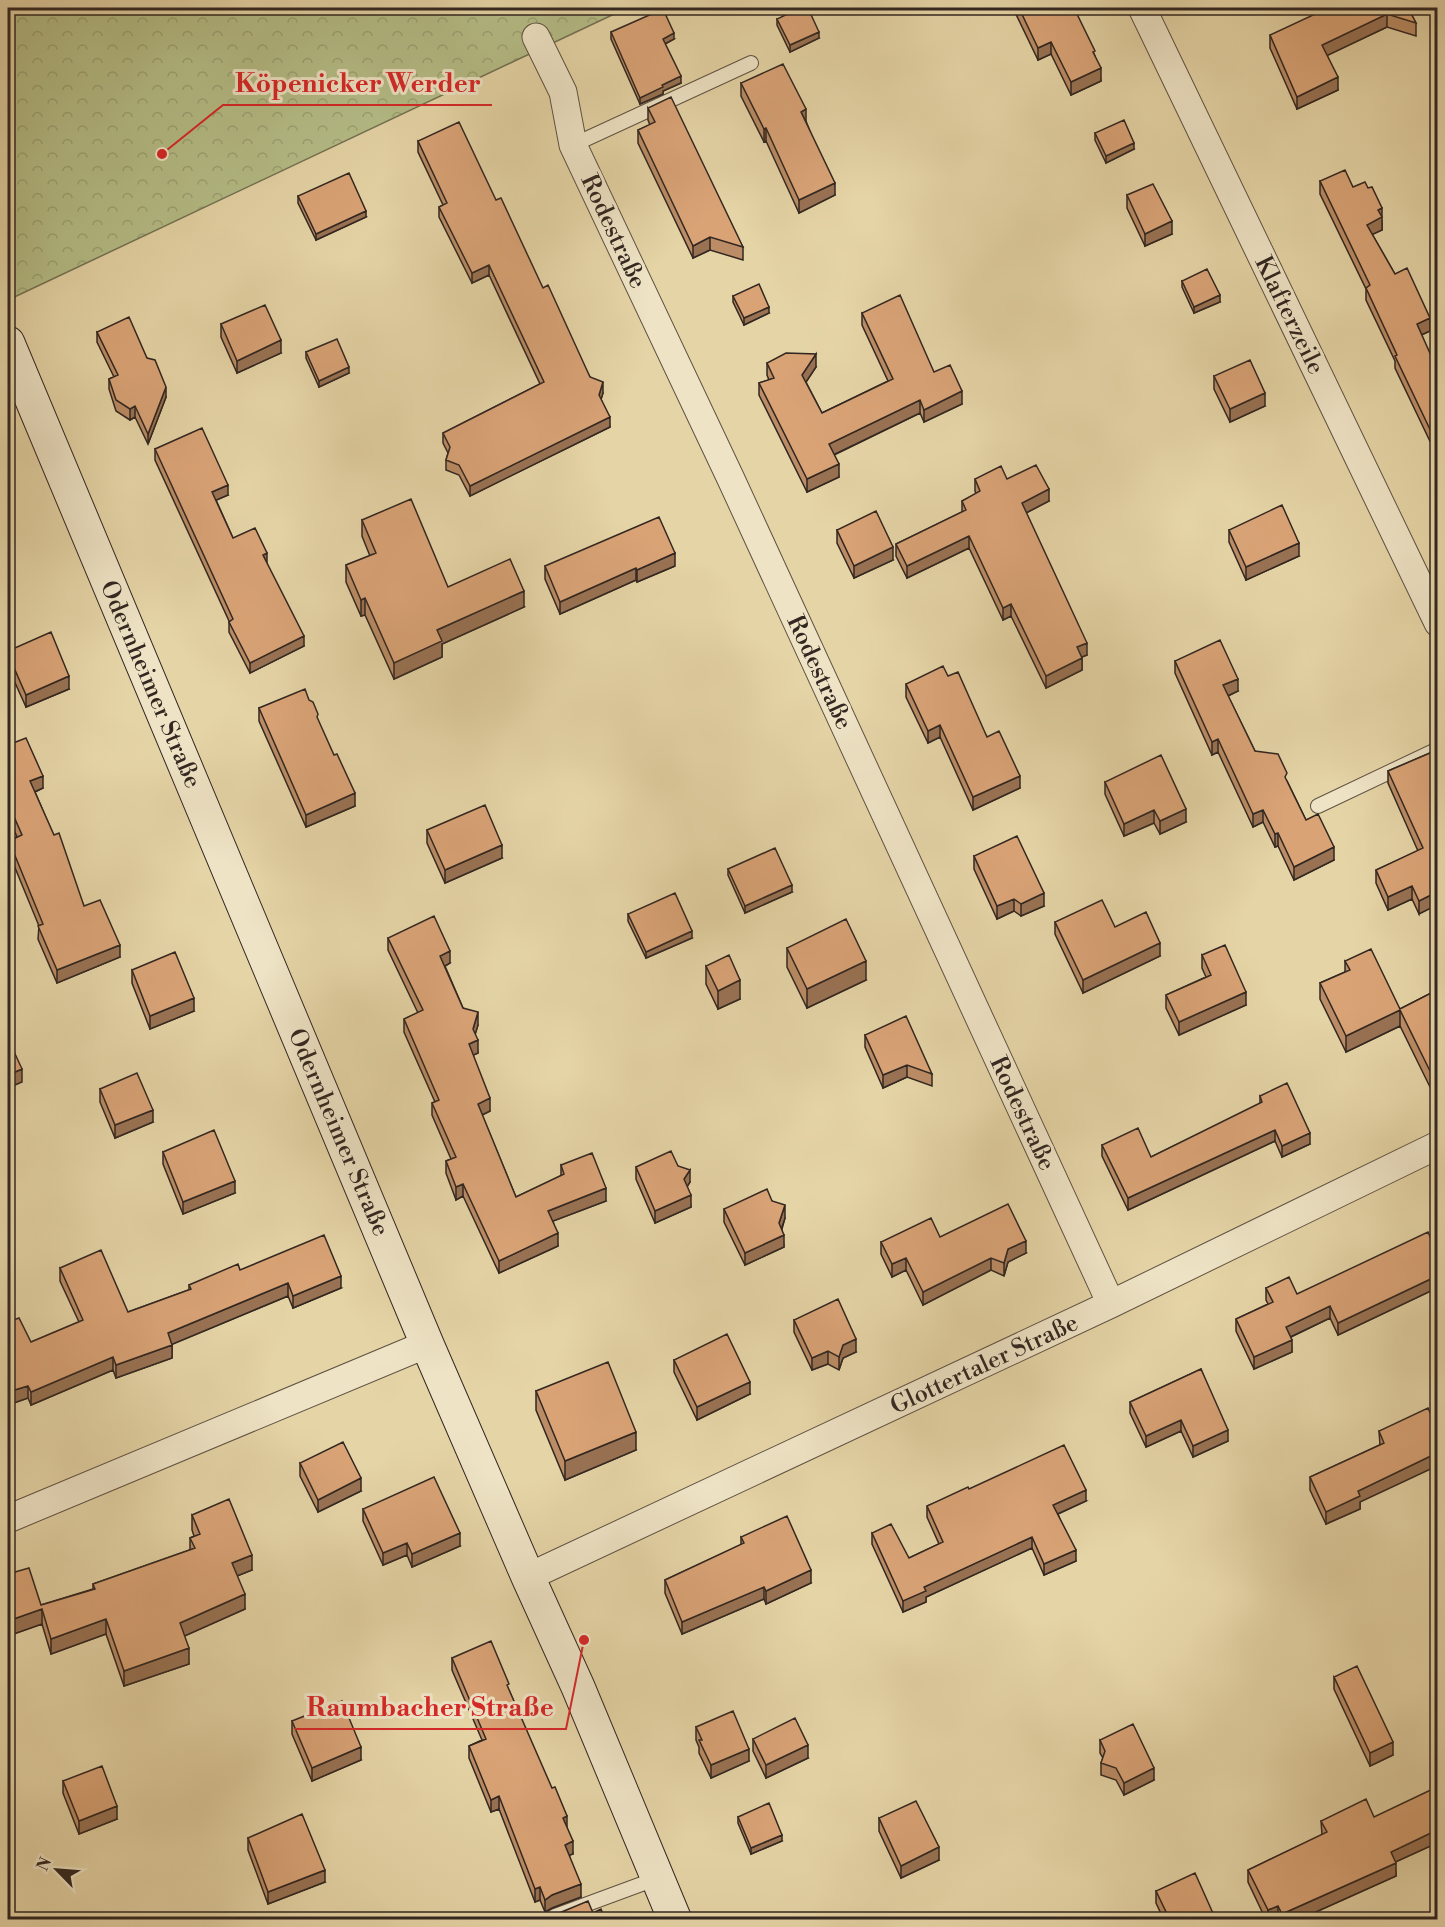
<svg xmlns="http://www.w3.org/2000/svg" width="1445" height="1927" font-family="'Libre Bodoni',serif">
  <defs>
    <pattern id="forest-crowns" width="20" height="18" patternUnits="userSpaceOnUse" patternTransform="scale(1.5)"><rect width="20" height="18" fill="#b5bd87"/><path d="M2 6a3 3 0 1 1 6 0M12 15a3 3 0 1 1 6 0" fill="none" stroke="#9ca274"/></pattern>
  </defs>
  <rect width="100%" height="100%" fill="#e5d4a6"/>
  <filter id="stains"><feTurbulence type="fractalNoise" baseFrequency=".00333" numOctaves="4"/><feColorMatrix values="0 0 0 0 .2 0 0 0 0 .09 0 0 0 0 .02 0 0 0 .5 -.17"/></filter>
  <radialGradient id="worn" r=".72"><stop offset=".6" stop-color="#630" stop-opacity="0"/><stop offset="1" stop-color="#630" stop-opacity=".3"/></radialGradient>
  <path fill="url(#forest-crowns)" stroke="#747254" stroke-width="1.5" d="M8,8h619l-619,292z"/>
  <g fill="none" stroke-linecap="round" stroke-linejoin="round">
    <defs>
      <path id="lane" d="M573,145l178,-82
        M1318,806l120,-57
        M550,1920l5,-4 103,-38"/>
      <path id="street" d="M1142,8l296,615
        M536,37l27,55 10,53 157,332 381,827
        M8,1519l419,-175
        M528,1577l583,-273 327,-159"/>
      <path id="secondary" d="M8,343l419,1001 101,233 50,110 97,233"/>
    </defs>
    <use href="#lane" stroke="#5f5242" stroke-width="16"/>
    <use href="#street" stroke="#5f5242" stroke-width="29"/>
    <use href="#secondary" stroke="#322721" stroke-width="35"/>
    <use href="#lane" stroke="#eee3c5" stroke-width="14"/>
    <use href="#street" stroke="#eee3c5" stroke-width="27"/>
    <use href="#secondary" stroke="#eee3c5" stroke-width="33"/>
  </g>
  <path fill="#bb8c65" stroke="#322721" stroke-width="1.5" d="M1013,8h61l21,48 6,25 -30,14 -20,-41 -13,6z
    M1408,8l8,15v13l-29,-9 -60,28 11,35 -41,19 -27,-61v-13z
    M777,19l42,19 -29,14 -13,-27z
    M611,32l63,7 -9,5 16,39 -18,8v3l-23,10 -29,-65z
    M741,83l65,38 29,74 -36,18 -33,-72 -2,1 -23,-46z
    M648,108l95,139v13l-33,-10 -17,8 -55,-115v-13l12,-5 -2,-5z
    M1095,133l39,16 -28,14 -11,-23z
    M418,141l78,59 94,177 13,16 -2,6 9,28 -140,69 -11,-21 -13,-5v-10l2,-7 -5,-10v-10l97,-49 -51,-109 -17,8 -33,-66v-10l4,-2 -25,-53z
    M1320,181l33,6 29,34v9l-10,4 23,40 35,57 -9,4 16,34v87l-42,-88v-7l-29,-61v-11l-46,-95z
    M1127,195l45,39 -27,12 -18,-38z
    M298,196l68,21 -50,23 -18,-37z
    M1182,281l38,21 -26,11 -12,-26z
    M733,296l36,17 -25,12 -11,-23z
    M862,313l72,59 28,32 -38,18 -4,-9 -86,42 5,22 -32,15 -48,-97v-12l10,-3 -2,-5v-12l49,4 -10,15 16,31 66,-32 -26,-56z
    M221,324l60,29 -44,20 -16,-36z
    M97,332l50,26 19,39 -18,47 -13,-27 -5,3 -14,-9 -7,-22v-10l5,-2 -17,-35z
    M306,352l43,21 -30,14 -13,-29z
    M1214,376l51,30 -35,16 -16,-33z
    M155,449l73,46 -12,5 17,38 34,26 37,82 -54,27 -21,-41v-11l-74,-161z
    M975,479h32l42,22 -23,12 61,142 -5,2v13l-36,18 -35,-72 -8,4 -34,-72 -62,30 -11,-22v-12l66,-32v-11l14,-7 -1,-3z
    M362,520l86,67 76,20 -82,37v13l-48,22 -29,-64 -4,1 -15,-34v-17l24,-9 -8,-20z
    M837,530l56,30 -39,18 -17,-35z
    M1229,530l70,26 -53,24 -17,-38z
    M545,566h130l-38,16 -1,-2 -76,34 -15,-35z
    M8,651l61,38 -43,18 -18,-40z
    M1175,661l63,30 -10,5 27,55 32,30 19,39 28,40 -40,20 -16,-34 -3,1 -12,-25 -10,5 -35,-75 -6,3 -37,-82z
    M948,676l72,112 -47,22 -33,-73 -12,6 -22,-46v-13z
    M259,708l59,13 37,85 -49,21 -47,-106z
    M8,745l35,43 -8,4 49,114 36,51 -63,26 -19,-44 1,-13 -30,-73v-12l8,-4 -9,-21z
    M1437,750l-18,164 -7,-15 -24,11 -12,-27v-13l42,-19 -30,-68v-12z
    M1105,782l81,40 -26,12 -6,-11 -30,13 -19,-42z
    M427,830l75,28 -57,25 -18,-40z
    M974,856l70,50 -23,10 -7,-5 -17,8 -23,-50z
    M728,869l64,23 -47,21 -17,-38z
    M628,914l64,24 -46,20 -18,-37z
    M1055,922l60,5 45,29 -77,37 -28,-59z
    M388,938l62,25 -5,3 18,42 15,17 -3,9 3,19 -5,2 17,56 -8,4 34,82 45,-21v-11l45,36 -53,20 5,25 -59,27 -36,-77 -7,4 -10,-27v-12l5,-2 -19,-44v-12l3,-1 -31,-70v-13l14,-6 -30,-63z
    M787,948l79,32 -59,28 -20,-41z
    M1202,955l44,50 -67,30 -13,-27v-13l40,-18 -4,-9z
    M1345,961l55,48 37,-19 -6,99 -31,-63 -54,26 -26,-53v-16l25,-11z
    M706,966l34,33 -22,10 -12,-25z
    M132,970l62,41 -44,18 -18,-46z
    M865,1035l67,39v12l-25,-9 -24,11 -18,-41z
    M100,1089l53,33 -38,16 -15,-36z
    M1260,1096l50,48 -28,13 -7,-16 -147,69 -26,-54v-11l49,12 109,-53z
    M163,1152l72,41 -52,21 -20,-50z
    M678,1166l12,16 -3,4 4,21 -36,16 -19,-44v-12z
    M772,1201l13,17 -3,11 2,18 -39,18 -21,-43v-13z
    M940,1237l86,16 -18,9 -4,14 -13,-6 -68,35 -17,-35 -14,7 -11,-23v-12z
    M1437,1252v36l-99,47 -8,-17 -39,19 1,15 -38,17 -18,-38v-12l32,-15 -2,-4v-12l31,6z
    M60,1268l68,44 61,-22v-5l51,-15 101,18 -48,20 -5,-12 -116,48v14l-56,20 -3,-8 -82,35 -3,-7 -20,7 23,-63 48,-20 -19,-41z
    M794,1320l62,32 -13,6 -4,12 -11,-6 -16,6 -18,-38z
    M674,1360l76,34 -53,26 -23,-48z
    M1201,1369l27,72 -35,16 -12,-26 -35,16 -16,-34v-11z
    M536,1391l100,59 -71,30 -29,-70z
    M1437,1428l-77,74v7l-34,15 -16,-34v-13l70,-32 -1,-14z
    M300,1463l61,28 -43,21 -18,-36z
    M969,1489l117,12 -28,13 18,47 -32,14 -12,-27 -106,49v5l-23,10 -31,-68v-11l37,25 30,-14 -12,-27v-11z
    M363,1509l97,37 -48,21 -5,-12 -24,10 -20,-44z
    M192,1515l60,55 -15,6 8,33 -61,27 5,28 -65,22 -18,-52 -55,20 -9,-30 -34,12v-62l33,31 52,-16v-5l97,-34v-12l4,-2 -2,-6z
    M741,1537l70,46 -45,21 -2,-5 -82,35 -17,-41v-13l76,-35z
    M452,1658l57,32 58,138 6,26 -4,1 12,42 -29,11 -7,4 -5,-12 -5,2 -36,-93 -8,3 -22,-54v-12l13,-6 -30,-70z
    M1334,1677l59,78 -23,11 -36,-77z
    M292,1721l69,39 -49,21 -20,-47z
    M696,1727l53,34 -38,17 -12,-25v-6l-3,-7z
    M753,1739l55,19 -42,20 -13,-27z
    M1100,1740l54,40 -30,15 -8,-15 -15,-5v-12l2,-5 -3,-5z
    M63,1781l54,38 -38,15 -16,-41z
    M738,1817l44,24 -31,13 -13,-31z
    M1374,1817l63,26 -42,19 1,14 -98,44h-19l-1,-1 -12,1 -18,-38v-12l74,-35 -1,-14z
    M879,1818l60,42 -38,18 -22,-47z
    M248,1838l77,44 -57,22 -20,-54z
    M1156,1891l60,29h-52l-8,-17z"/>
  <path fill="#987253" stroke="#322721" stroke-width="1.5" d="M1387,14v13l-65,31v-13z
    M819,32v6l-29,14v-7z
    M674,33v6l-11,6v-6z
    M1051,42v12l-13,6v-12z
    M1101,68v13l-30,14v-13z
    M681,76v7l-18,8v3l-23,10v-6l22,-13z
    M1338,77v13l-41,19v-12z
    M806,109v13l-5,-10z
    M766,128v13l-2,1v-13z
    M1134,143v6l-28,14v-7z
    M835,183v12l-36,18v-13z
    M1382,208v22l-15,7v-12l11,-15z
    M366,211v6l-50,23v-6z
    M1172,221v13l-27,12v-12z
    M710,237v13l-17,8v-12z
    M489,265v10l-17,8v-10z
    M1220,295v7l-26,11v-6z
    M769,307v6l-25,12v-7z
    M1430,318v13l-13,6v-13z
    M281,340v13l-44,20v-12z
    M816,354v13l-14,21v-13z
    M349,367v6l-30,14v-6z
    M603,382v11l-4,13v-11z
    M166,387v10l-18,47v-10z
    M962,391v13l-38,18v-12z
    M1265,393v13l-35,16v-13z
    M920,400v13l-91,44v-13z
    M135,406v11l-5,3v-11z
    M610,417v10l-140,69v-10z
    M839,464v13l-32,15v-13z
    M228,485v10l-16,7v-10z
    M1049,489v12l-27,14v-12z
    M969,536v12l-62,30v-12z
    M1299,543v13l-53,24v-13z
    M893,547v13l-39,18v-12z
    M267,553v11l-4,-9z
    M675,553v13l-38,16v-12z
    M636,568v12l-76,34v-12z
    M524,591v16l-82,37v13l-48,22v-16l43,-33z
    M365,598v17l-4,1v-16z
    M1011,604v12l-8,4v-12z
    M304,636v10l-54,27v-10z
    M1087,643v12l-10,4v-12z
    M1082,658v12l-36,18v-12z
    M69,676v13l-43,18v-12z
    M1238,679v12l-15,7v-13z
    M940,725v12l-12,6v-12z
    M1218,739v13l-6,3v-13z
    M43,776v12l-13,6v-13z
    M1020,776v12l-47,22v-13z
    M355,793v13l-49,21v-12z
    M1186,809v13l-26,12v-13z
    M1154,810v13l-30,13v-12z
    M1263,810v12l-10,5v-13z
    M1278,833v13l-3,1v-13z
    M502,845v13l-57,25v-13z
    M1334,847v13l-40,20v-13z
    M792,885v7l-47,21v-7z
    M1412,886v13l-24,11v-13z
    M1437,892v13l-18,9v-13z
    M1044,893v13l-23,10v-12z
    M1014,899v12l-17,8v-13z
    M692,931v7l-46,20v-6z
    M1160,943v13l-77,37v-13z
    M120,945v12l-63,26v-13z
    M450,951v12l-10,6v-13z
    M866,961v19l-59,28v-19z
    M740,980v19l-22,10v-18z
    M1246,992v13l-67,30v-13z
    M194,998v13l-44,18v-13z
    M1400,1010v16l-54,26v-16z
    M478,1012v13l-5,17v-13z
    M478,1040v13l-9,4v-13z
    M907,1065v12l-24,11v-13z
    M22,1069v13l-14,6v-13z
    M1437,1070v16l-6,3v-16z
    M490,1098v13l-12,6v-13z
    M153,1110v12l-38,16v-13z
    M1275,1130v11l-147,69v-12z
    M1310,1133v11l-28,13v-11z
    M690,1170v12l-6,10v-13z
    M235,1181v12l-52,21v-12z
    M463,1184v12l-7,4v-13z
    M606,1188v13l-58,22v-12z
    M691,1195v12l-36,16v-12z
    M785,1205v13l-6,18v-13z
    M558,1233v13l-59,27v-12z
    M784,1235v12l-39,18v-12z
    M1026,1241v12l-18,9 -4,14v-13l4,-14z
    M906,1258v12l-14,7v-13z
    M991,1258v12l-68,35v-13z
    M341,1276v12l-48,20v-12z
    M1437,1276v12l-99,47v-12z
    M288,1283v13l-120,50v-13z
    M1330,1306v12l-44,21v-12z
    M856,1339v13l-13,6 -4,12v-13l4,-12z
    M1292,1340v12l-38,17v-12z
    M172,1345v13l-56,20v-13z
    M828,1351v13l-16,6v-12z
    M113,1357v13l-82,35v-13z
    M750,1382v12l-53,26v-13z
    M28,1386v12l-20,7v-13z
    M1181,1420v11l-35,16v-11z
    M1228,1430v11l-35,16v-11z
    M636,1432v18l-71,30v-19z
    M1437,1453v13l-77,36v7l-34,15v-12l32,-21z
    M361,1478v13l-43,21v-12z
    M1086,1490v11l-33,15v-11z
    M460,1533v13l-48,21v-13z
    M1032,1537v11l-106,49v5l-23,10v-11l21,-14z
    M407,1543v12l-24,10v-12z
    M1076,1550v11l-32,14v-11z
    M252,1555v15l-20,8v-15z
    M811,1570v13l-45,21v-13z
    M764,1587v12l-82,35v-12z
    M245,1594v15l-65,29v-15z
    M42,1609v15l-34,12v-15z
    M106,1619v15l-55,20v-15z
    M189,1648v16l-65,22v-15z
    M1393,1742v13l-23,11v-13z
    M808,1745v13l-42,20v-13z
    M361,1747v13l-49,21v-13z
    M749,1749v12l-38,17v-13z
    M1154,1768v12l-30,15v-12z
    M499,1796v13l-8,3v-12z
    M117,1806v13l-38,15v-13z
    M567,1816v13l-4,-11z
    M1437,1830v13l-46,21v-12z
    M782,1835v6l-31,13v-6z
    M573,1841v13l-8,3v-12z
    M939,1847v13l-38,18v-12z
    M1396,1863v13l-98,44h-16v-6z
    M325,1870v12l-57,22v-12z
    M581,1884v13l-29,11 -7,4v-12l7,-5z
    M540,1887v13l-5,2v-13z
    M1278,1906v13l-10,1v-10z"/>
  <path fill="#d9a376" stroke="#322721" stroke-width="1.5" d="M800,8h8l11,24 -29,13 -13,-26z
    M1019,8h55l21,43 -2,1 8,16 -30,14 -20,-40 -13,6z
    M1328,8h80l8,15 -29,-9 -65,31 16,32 -41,20 -27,-62z
    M663,9l11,24 -11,6 18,37 -19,9 1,2 -23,11 -29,-66z
    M783,64l23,45 -5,3 34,71 -36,17 -33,-72 -2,1 -23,-46z
    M671,97l72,150 -33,-10 -17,9 -55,-116 17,-8 -7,-14z
    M1124,120l10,23 -28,13 -11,-23z
    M459,122l37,78 5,-2 42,90 5,-3 42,92 13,5 -4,13 11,22 -140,69 -11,-21 -13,-5 4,-13 -7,-14 101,-51 -55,-117 -17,8 -33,-66 8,-4 -29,-62z
    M1345,170l8,17 12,-5 3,6 4,-1 10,21 -4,2 4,7 -15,8 28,49 12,-6 23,50 -13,6 20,45v75l-42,-88 2,-1 -31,-67 4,-3 -50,-104z
    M349,173l17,38 -50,23 -18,-38z
    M1153,184l19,37 -27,13 -18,-39z
    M1207,269l13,26 -26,12 -12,-26z
    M759,284l10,23 -25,11 -11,-22z
    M900,295l34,77 16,-7 12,26 -38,19 -4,-10 -91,44 10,20 -32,15 -48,-96 15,-5 -7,-15 19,-10 30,1 -14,21 20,38 71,-34 -31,-66z
    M265,305l16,35 -44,21 -16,-37z
    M129,317l18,41 8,2 11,27 -18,47 -13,-28 -5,3 -14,-9 -7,-21 9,-4 -21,-43z
    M337,339l12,28 -30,14 -13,-29z
    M1250,360l15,33 -35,16 -16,-33z
    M202,428l26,57 -16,7 21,46 22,-10 12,25 -4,2 41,81 -54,27 -21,-41 4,-3 -78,-170z
    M1036,465l13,24 -27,14 65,140 -10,4 5,11 -36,18 -35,-72 -8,4 -34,-72 -62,30 -11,-22 70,-34 -4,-9 18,-10 -5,-12 26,-13 6,13z
    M411,499l37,88 62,-28 14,32 -87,39 5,11 -48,22 -29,-65 -4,2 -15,-35 30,-12 -14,-33z
    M1282,505l17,38 -53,24 -17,-37z
    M876,511l17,36 -39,19 -17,-36z
    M659,517l16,36 -38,17 -1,-2 -76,34 -15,-36z
    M51,632l18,44 -43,19 -18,-41v-3z
    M1220,640l18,39 -15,6 32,66 23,3 9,19 -2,4 21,43 12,-6 16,33 -40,20 -16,-34 -3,1 -12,-24 -10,4 -35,-75 -6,3 -37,-81z
    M943,666l5,10 10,-4 29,65 12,-6 21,45 -47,21 -33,-72 -12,6 -22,-47z
    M305,689l4,11 4,2 5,12 -1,3 17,38 3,-1 18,39 -49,22 -47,-107z
    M26,738l17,38 -13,5 24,54 5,-2 25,73 16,-6 20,45 -63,25 -19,-44 5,-2 -34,-83 13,-6 -14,-32v-58z
    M1437,750v142l-18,9 -7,-15 -24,11 -12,-27 47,-22 -35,-77z
    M1161,755l25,54 -26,12 -6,-11 -30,14 -19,-42z
    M485,805l17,40 -57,25 -18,-40z
    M1017,836l27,57 -23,11 -7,-5 -17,7 -23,-50z
    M775,848l17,37 -47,21 -17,-37z
    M675,893l17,38 -46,21 -18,-38z
    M1102,900l13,27 31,-15 14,31 -77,37 -28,-58z
    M434,916l16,35 -10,5 23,52 15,4 -5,17 5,11 -9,4 21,54 -12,6 38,93 48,-23 -3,-9 31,-12 14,35 -58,23 10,22 -59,28 -36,-77 -7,3 -10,-26 10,-4 -24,-54 7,-3 -35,-81 19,-9 -35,-72z
    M846,919l20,42 -59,28 -20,-41z
    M1225,945l21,47 -67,30 -13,-27 45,-20 -9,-20z
    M1371,949l29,60 37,-19v80l-6,3 -31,-63 -54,26 -26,-53 30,-13 -5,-9z
    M175,952l19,46 -44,18 -18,-46z
    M729,955l11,25 -22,11 -12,-25z
    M906,1016l26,58 -25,-9 -24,10 -18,-40z
    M11,1045l11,24 -14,6v-29z
    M137,1073l16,37 -38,15 -15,-36z
    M1287,1083l23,50 -28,13 -7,-16 -147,68 -26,-53 36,-17 13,29 111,-55 -2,-6z
    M214,1130l21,51 -52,21 -20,-50z
    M671,1151l7,15 12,4 -6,9 7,16 -36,16 -19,-44z
    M767,1189l5,12 13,4 -6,18 5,12 -39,18 -21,-44z
    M1008,1204l18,37 -18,8 -4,14 -13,-5 -68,34 -17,-34 -14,6 -11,-22 50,-24 9,19z
    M1428,1232l9,20v24l-99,47 -8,-17 -44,21 6,13 -38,17 -18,-38 37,-17 -7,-14 23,-11 8,17z
    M324,1235l17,41 -48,20 -5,-13 -120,50 4,12 -56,20 -3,-8 -82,35 -3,-6 -20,6v-70l11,-4 12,24 52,-22 -23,-52 41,-18 27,62 63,-23 -2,-4 49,-21 2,6z
    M838,1299l18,40 -13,6 -4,12 -11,-6 -16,7 -18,-38z
    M727,1334l23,48 -53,25 -23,-47z
    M608,1362l28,70 -71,29 -29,-70z
    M1201,1369l27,61 -35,16 -12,-26 -35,16 -16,-34z
    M1428,1408l9,20v25l-79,38 2,5 -34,16 -16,-35 74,-34 -5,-12z
    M343,1442l18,36 -43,22 -18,-37z
    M1064,1445l22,45 -33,15 23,45 -32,14 -12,-27 -108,50 2,4 -23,10 -31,-68 19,-9 18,34 34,-16 -16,-36 41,-19 1,2z
    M434,1477l26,56 -48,21 -5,-11 -24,10 -20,-44z
    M229,1499l23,56 -20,8 13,31 -65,29 9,25 -65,23 -18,-52 -55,20 -9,-30 -34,12v-47l21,-6 12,37 54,-16 -2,-5 102,-36 -5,-10 10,-4 -8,-19z
    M787,1516l24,54 -45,21 -2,-4 -82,35 -17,-42 79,-37 -3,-6z
    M491,1641l18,43 -2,1 45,103 3,-1 12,29 -4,2 10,23 -8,4 16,39 -29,11 -7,5 -5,-13 -5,2 -36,-93 -8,4 -22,-54 17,-7 -34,-81z
    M1357,1666l36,76 -23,11 -36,-76z
    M342,1701l19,46 -49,21 -20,-47z
    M733,1711l16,38 -38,16 -12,-25h3l-6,-13z
    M795,1718l13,27 -42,20 -13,-26z
    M1133,1724l21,44 -30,15 -8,-15 -15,-5 4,-12 -5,-11z
    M102,1766l15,40 -38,15 -16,-40z
    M1437,1787v43l-46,22 5,11 -114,51 -4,-8 -10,4 -20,-40 79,-38 -6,-11 45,-22 8,18z
    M916,1801l23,46 -38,19 -22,-48z
    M769,1803l13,32 -31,13 -13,-31z
    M302,1814l23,56 -57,22 -20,-54z
    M1195,1873l21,47h-46l-14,-29z
    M588,1901l5,12 8,-4 4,11h-51l-2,-4z"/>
  <g text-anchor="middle" stroke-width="6" stroke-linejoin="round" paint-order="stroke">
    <g font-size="24" fill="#322721" stroke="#eee3c5">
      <text transform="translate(614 231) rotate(65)" y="8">Rodestraße</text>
      <text transform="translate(1290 315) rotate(64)" y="8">Klafterzeile</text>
      <text transform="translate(820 672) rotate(65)" y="8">Rodestraße</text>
      <text transform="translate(151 684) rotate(67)" y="8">Odernheimer Straße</text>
      <text transform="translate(1023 1113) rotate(65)" y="8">Rodestraße</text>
      <text transform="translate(339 1132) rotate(67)" y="8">Odernheimer Straße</text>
      <text transform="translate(984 1364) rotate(-25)" y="8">Glottertaler Straße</text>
    </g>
  </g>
  <path fill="none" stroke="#d62828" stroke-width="2" d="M162 154L223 105H492M584 1640L566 1729H295"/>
  <g fill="#d62828" stroke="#eee3c5" stroke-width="2">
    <circle cx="162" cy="154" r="6"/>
    <circle cx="584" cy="1640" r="6"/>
  </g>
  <g font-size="26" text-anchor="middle" font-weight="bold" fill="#d62828" stroke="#eee3c5" stroke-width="6" stroke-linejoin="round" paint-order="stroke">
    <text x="358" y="92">Köpenicker Werder</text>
    <text x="430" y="1716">Raumbacher Straße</text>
  </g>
  <rect width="1445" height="1927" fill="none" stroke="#e5d4a6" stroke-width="30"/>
  <rect x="9" y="9" width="1427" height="1909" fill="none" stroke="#322721" stroke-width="3"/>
  <rect x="15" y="15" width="1415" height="1897" fill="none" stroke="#322721" stroke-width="1.5"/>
  <g transform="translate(57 1870) rotate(295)" stroke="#eee3c5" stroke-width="4.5" paint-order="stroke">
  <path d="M0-4.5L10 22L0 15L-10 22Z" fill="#322721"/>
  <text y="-9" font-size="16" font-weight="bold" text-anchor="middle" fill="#322721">N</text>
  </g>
  <rect width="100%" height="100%" filter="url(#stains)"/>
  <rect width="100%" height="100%" fill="url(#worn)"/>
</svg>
